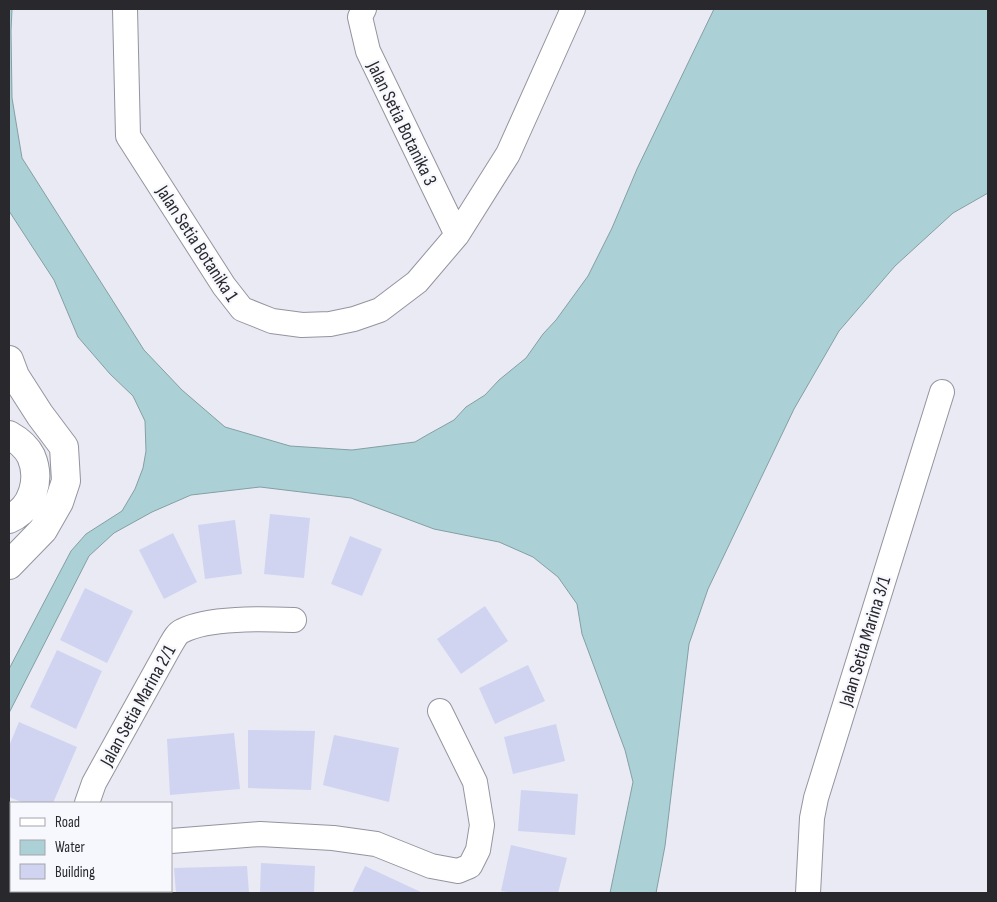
<svg xmlns="http://www.w3.org/2000/svg" width="997" height="902" font-family="'Sofia Sans Condensed',sans-serif">
  <rect width="100%" height="100%" fill="#e9eaf4"/>
  <path fill="#abd1d6" stroke="#849fa3" d="M9,9h3l-1,22 1,67 10,60 122,192 38,40 43,37 65,19 62,4 63,-8 12,-7 27,-15 12,-13 19,-12 14,-15 27,-22 17,-24 13,-14 32,-44 24,-48 25,-59 77,-160h274v184l-35,20 -58,53 -56,65 -45,78 -86,180 -19,55 -24,202 -9,47h-46l23,-111 -8,-32 -43,-116 -5,-30 -19,-27 -25,-20 -34,-15 -65,-13 -83,-31 -91,-11 -69,8 -39,17 -38,21 -25,23 -80,157v-44l62,-118 15,-17 36,-23 13,-22 8,-21 3,-17 -1,-30 -12,-25 -23,-22 -32,-37 -24,-57 -45,-69z"/>
  <path fill="#d0d4f1" d="M270,514l40,4 -6,60 -40,-4z
    M235,520l7,54 -37,5 -7,-54z
    M173,533l24,49 -33,17 -25,-49z
    M350,536l32,13 -20,47 -31,-12z
    M85,588l48,23 -26,52 -47,-23z
    M485,606l23,35 -47,33 -24,-35z
    M57,650l45,21 -26,58 -46,-22z
    M528,665l17,36 -50,23 -16,-36z
    M19,722l58,25 -24,56h-29l-15,-6v-51z
    M556,724l9,37 -52,13 -9,-37z
    M248,730l67,1 -4,59 -63,-2z
    M234,733l6,56 -70,6 -3,-56z
    M334,735l65,13 -10,54 -66,-17z
    M521,790l57,4 -3,41 -57,-4z
    M11,838v21l-2,-6v-14z
    M511,845l56,13 -9,35h-45l-12,-2z
    M261,863l54,3 -1,27h-54z
    M247,866l2,27h-73l-2,-25z
    M365,866l58,27h-71z
    M24,891h20l-6,2h-13z
    M69,891h23l1,2h-30z"/>
  <g fill="none" stroke-linecap="round" stroke-linejoin="round">
    <defs>
      <path id="minor" d="M125,9l3,127 96,150 18,23 30,12 30,4 28,-1 24,-5 26,-9 37,-28 40,-47 51,-81 65,-145
        M364,9l-4,8 8,34 89,184
        M87,803l7,-20 76,-137c3,-5 7,-13 12,-15 26,-14 82,-12 112,-11
        M171,841l89,-7 73,4 43,6 55,22 27,5 12,-5 8,-16 4,-25 -7,-43 -35,-71
        M116,891v2
        M808,893l4,-75 4,-20 126,-406"/>
      <path id="tertiary" d="M9,360l6,16 25,39 24,32 2,34 -7,21 -16,28 -34,35
        M9,435c9,5 17,11 22,21 10,23 2,53 -22,63"/>
    </defs>
    <use href="#minor" stroke="#93949e" stroke-width="26"/>
    <use href="#tertiary" stroke="#93949e" stroke-width="30"/>
    <use href="#minor" stroke="#fff" stroke-width="24"/>
    <use href="#tertiary" stroke="#fff" stroke-width="28"/>
  </g>
  <g text-anchor="middle" stroke-width="4.5" stroke-linejoin="round" paint-order="stroke">
    <g font-size="19" fill="#29292d" stroke="#f7f8fe">
      <text transform="translate(403 123) rotate(64)" y="7">Jalan Setia Botanika 3</text>
      <text transform="translate(198 243) rotate(57)" y="7">Jalan Setia Botanika 1</text>
      <text transform="translate(864 641) rotate(-73)" y="7">Jalan Setia Marina 3/1</text>
      <text transform="translate(137 705) rotate(-61)" y="7">Jalan Setia Marina 2/1</text>
    </g>
  </g>
  <rect width="997" height="902" fill="none" stroke="#29292d" stroke-width="20"/>
  <rect x="10" y="802" width="162" height="90" fill="#f7f8fe" stroke="#a5a5aa"/>
  <rect x="20" y="818" width="25" height="8" fill="#ffffff" stroke="#a5a5aa"/>
  <text x="55" y="827" font-size="15" fill="#29292d">Road</text>
  <rect x="20" y="840" width="25" height="15" fill="#abd1d6" stroke="#a5a5aa"/>
  <text x="55" y="852" font-size="15" fill="#29292d">Water</text>
  <rect x="20" y="864" width="25" height="15" fill="#d0d4f1" stroke="#a5a5aa"/>
  <text x="55" y="877" font-size="15" fill="#29292d">Building</text>
</svg>
